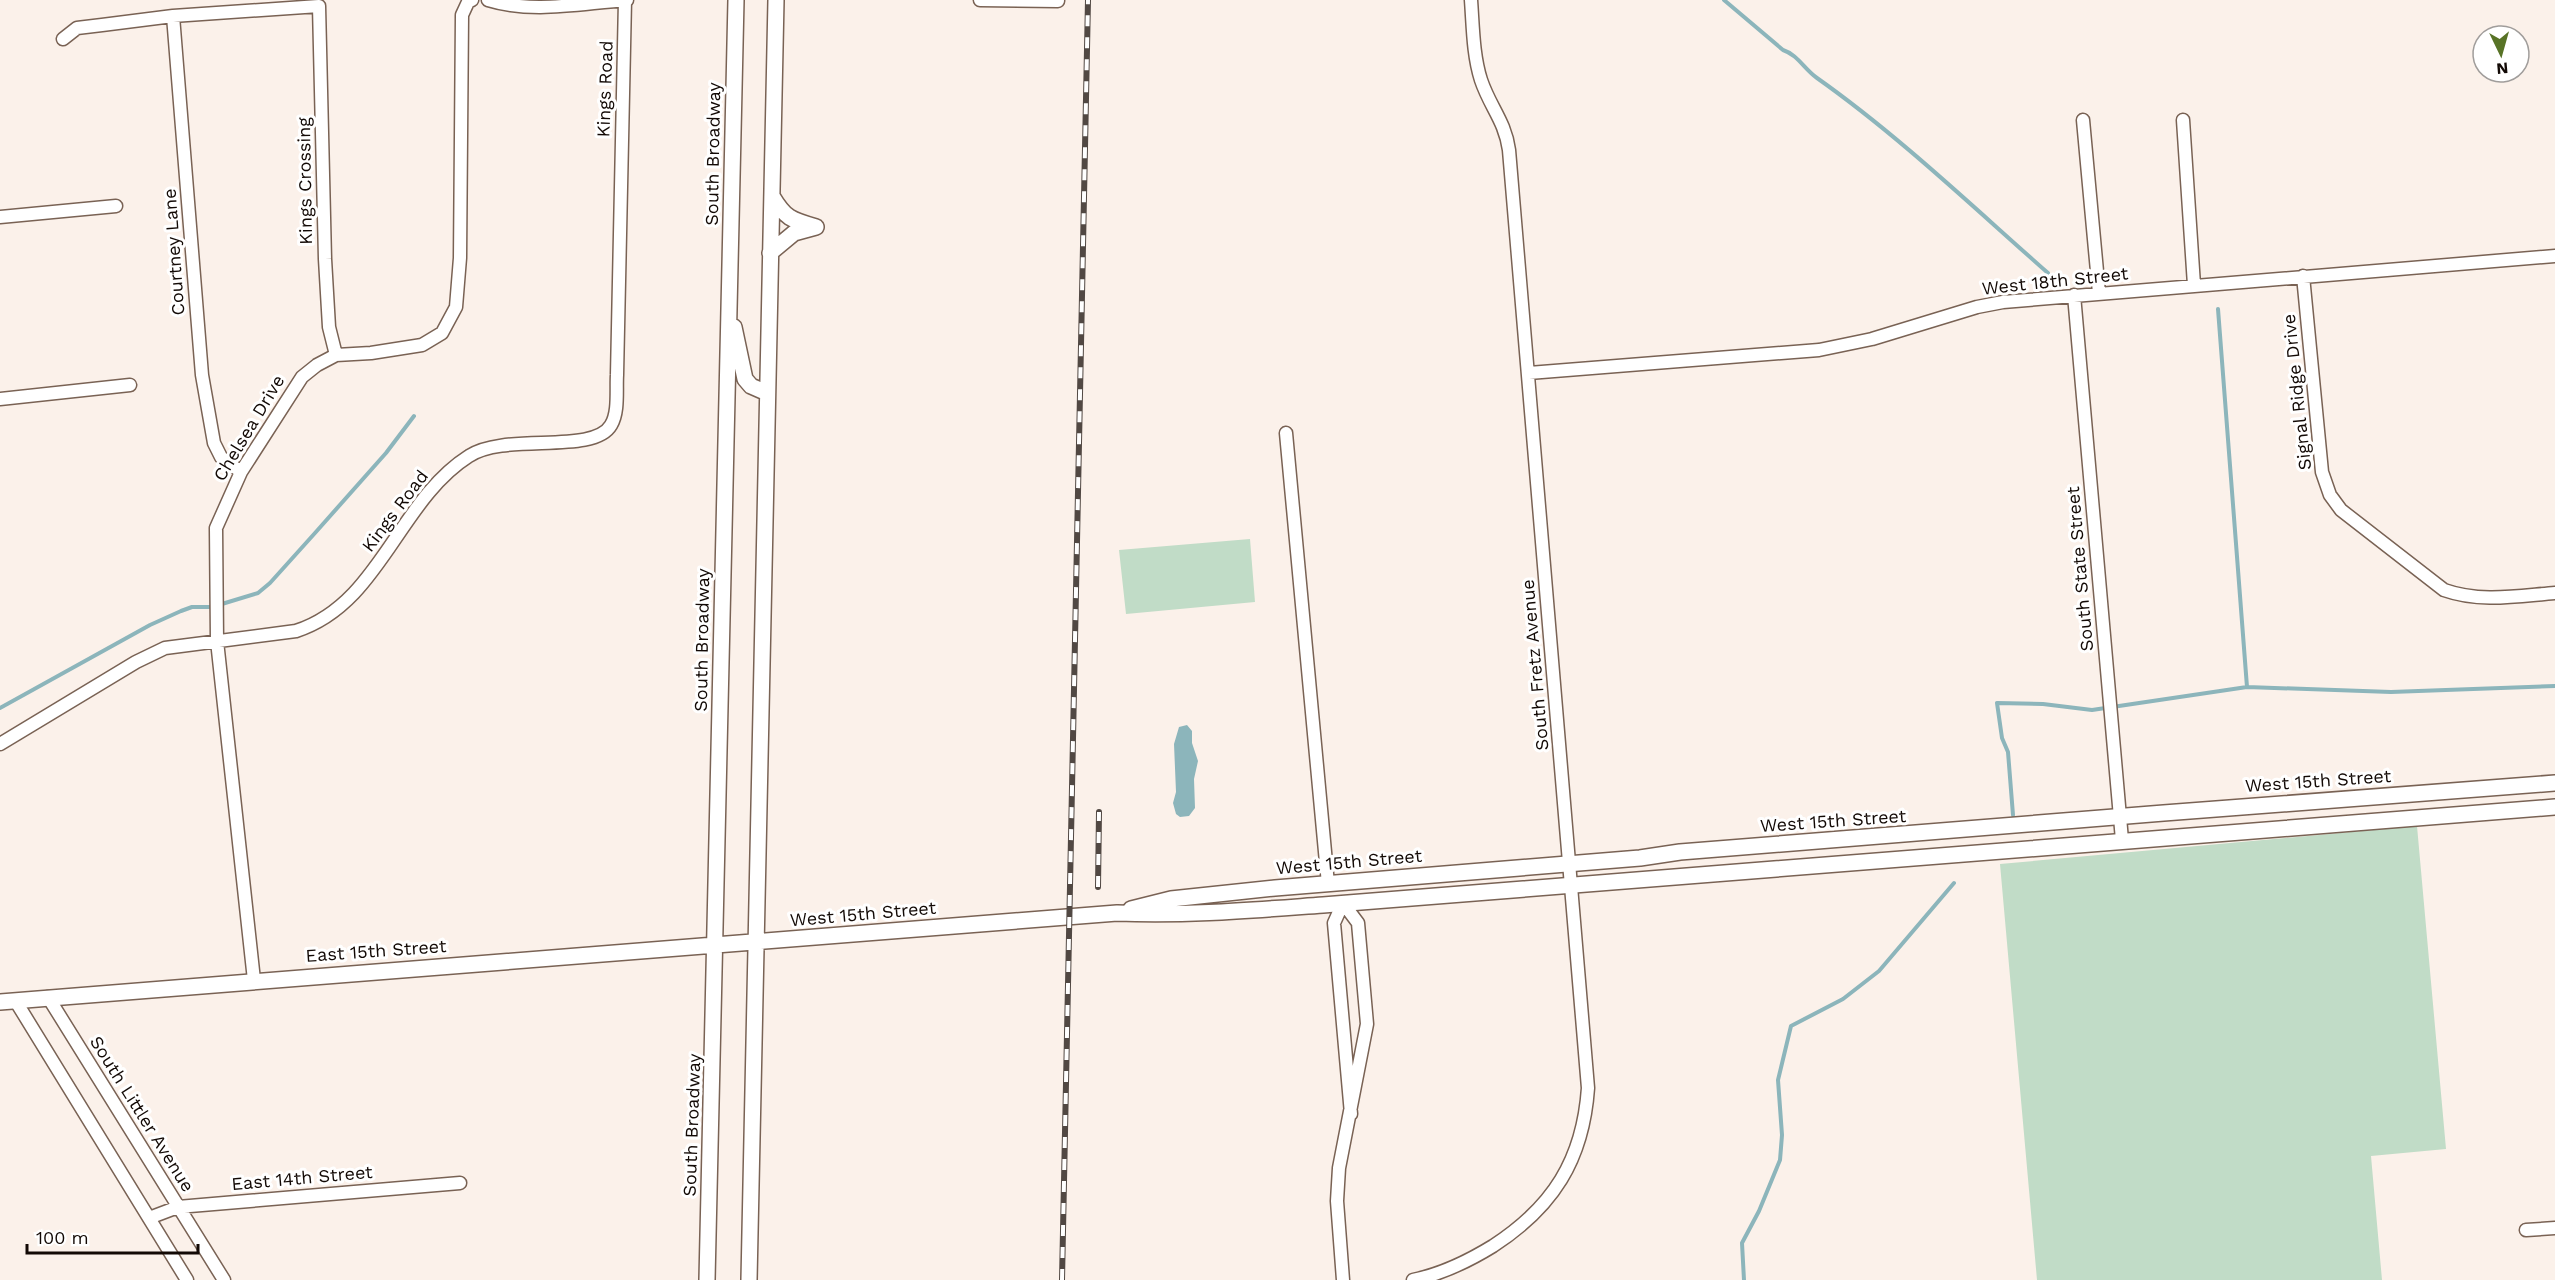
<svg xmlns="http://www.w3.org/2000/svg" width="2555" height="1280" font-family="'Work Sans',sans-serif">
  <rect width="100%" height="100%" fill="#fbf1ea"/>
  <path fill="#c1dcc7" d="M1250,539l5,63 -129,12 -7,-64z
    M2417,826l29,323 -75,7 11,124h-345l-37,-416z"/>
  <path fill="#8cb5bb" d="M1187,725l5,6v12l6,18 -4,18 1,29 -6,8 -9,1 -4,-3 -3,-11 3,-11 -2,-48 5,-17z"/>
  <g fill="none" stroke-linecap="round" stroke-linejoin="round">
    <path stroke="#8cb5bb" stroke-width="4" d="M1724,0l59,50c15,5 21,19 34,28 82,58 156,129 231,195
      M2218,309l29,378
      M0,708l150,-83 31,-14 11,-4h20l46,-14 12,-10 45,-50 71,-80 28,-37
      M2013,815l-5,-63 -6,-14 -5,-35 46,1 49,6 155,-23 144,5 164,-6
      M1744,1280l-2,-37 17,-32 21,-51 2,-25 -4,-55 13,-54 52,-27 36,-28 75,-88"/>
    <defs>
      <path id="minor" d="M488,0c46,14 93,3 139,0
        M980,0l78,1
        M173,16l29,359 12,68 7,14 20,15
        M63,39l14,-11 25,-3 71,-9 146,-10 6,253 4,68 7,28
        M2083,120l16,173
        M2183,120l11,165
        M0,217l116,-11
        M2303,276l19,196 8,23 11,15 103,80c37,13 73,6 111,3
        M2074,295l48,545
        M1529,373l290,-23 53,-11 105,-32 26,-5 552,-46
        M0,399l130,-14
        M1286,433l42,451
        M0,744l136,-82 29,-14 131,-17c84,-27 102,-130 173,-175 36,-24 125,-1 142,-31 8,-13 5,-35 6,-50l8,-375
        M254,980l-37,-339 -1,-113 25,-56 61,-95 15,-12 19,-10 35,-2 51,-8 20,-12 14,-26 4,-49 2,-243 6,-13 4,-2
        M48,997l176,283
        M15,1000l172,280
        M149,1218l29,-11 282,-24
        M2526,1230l29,-2
        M1343,1280l-6,-79 2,-33 28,-144 -9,-101 -15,-20 -9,20 17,191
        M1413,1280c29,-6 54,-18 80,-34 60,-39 90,-86 95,-158l-79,-938c-4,-29 -19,-43 -28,-70 -8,-25 -8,-53 -10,-80"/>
      <path id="major" d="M772,196c13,22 19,24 44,31
        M770,253l24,-20 22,-6
        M734,327l11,52 6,7 16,7
        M1131,909l40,-10 104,-11 365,-30 40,-6c292,-23 583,-48 875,-69
        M0,1002l1117,-89c69,3 137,-3 206,-8l1232,-98
        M707,1280l29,-1280
        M749,1280l27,-1280"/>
    </defs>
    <use href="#minor" stroke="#796254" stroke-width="15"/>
    <use href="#major" stroke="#796254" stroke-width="18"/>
    <use href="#minor" stroke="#fff" stroke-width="12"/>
    <use href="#major" stroke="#fff" stroke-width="15"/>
    <defs>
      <path id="rail" d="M1098,887l1,-75
        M1062,1280l26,-1280"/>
    </defs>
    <use href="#rail" stroke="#514843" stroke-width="6"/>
    <use href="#rail" stroke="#fff" stroke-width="4" stroke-dasharray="11" stroke-linecap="butt"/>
  </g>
  <g text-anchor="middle" stroke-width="6" stroke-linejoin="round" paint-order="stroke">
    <g font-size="18" fill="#120905" stroke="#fff">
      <text transform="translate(605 89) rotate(-88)" y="6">Kings Road</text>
      <text transform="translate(713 154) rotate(-89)" y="6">South Broadway</text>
      <text transform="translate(305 181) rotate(-91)" y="6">Kings Crossing</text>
      <text transform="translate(174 252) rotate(-94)" y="6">Courtney Lane</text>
      <text transform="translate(2055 281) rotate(-6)" y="6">West 18th Street</text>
      <text transform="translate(2297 392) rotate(-96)" y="6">Signal Ridge Drive</text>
      <text transform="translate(249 428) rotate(-59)" y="6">Chelsea Drive</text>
      <text transform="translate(395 511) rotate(-53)" y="6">Kings Road</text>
      <text transform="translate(2080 569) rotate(-95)" y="6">South State Street</text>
      <text transform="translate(702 640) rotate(-89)" y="6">South Broadway</text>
      <text transform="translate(1535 665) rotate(-95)" y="6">South Fretz Avenue</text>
      <text transform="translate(2318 781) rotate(-4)" y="6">West 15th Street</text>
      <text transform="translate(1833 821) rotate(-4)" y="6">West 15th Street</text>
      <text transform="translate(1349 862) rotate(-5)" y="6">West 15th Street</text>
      <text transform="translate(863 914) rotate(-5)" y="6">West 15th Street</text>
      <text transform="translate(376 951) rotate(-4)" y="6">East 15th Street</text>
      <text transform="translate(142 1114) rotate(58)" y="6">South Littler Avenue</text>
      <text transform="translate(692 1125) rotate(-88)" y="6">South Broadway</text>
      <text transform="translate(302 1178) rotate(-5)" y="6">East 14th Street</text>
    </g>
  </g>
  <g transform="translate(2501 54) rotate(175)"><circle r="28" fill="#ffffff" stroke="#a09d9b" stroke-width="1.5"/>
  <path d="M0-4.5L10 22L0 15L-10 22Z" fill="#587326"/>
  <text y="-9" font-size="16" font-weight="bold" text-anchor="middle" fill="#120905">N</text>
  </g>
  <path d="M27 1244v9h171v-9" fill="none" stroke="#120905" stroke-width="3"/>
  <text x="36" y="1244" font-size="18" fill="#120905" stroke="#ffffff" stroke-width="4.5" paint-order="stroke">100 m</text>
</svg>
